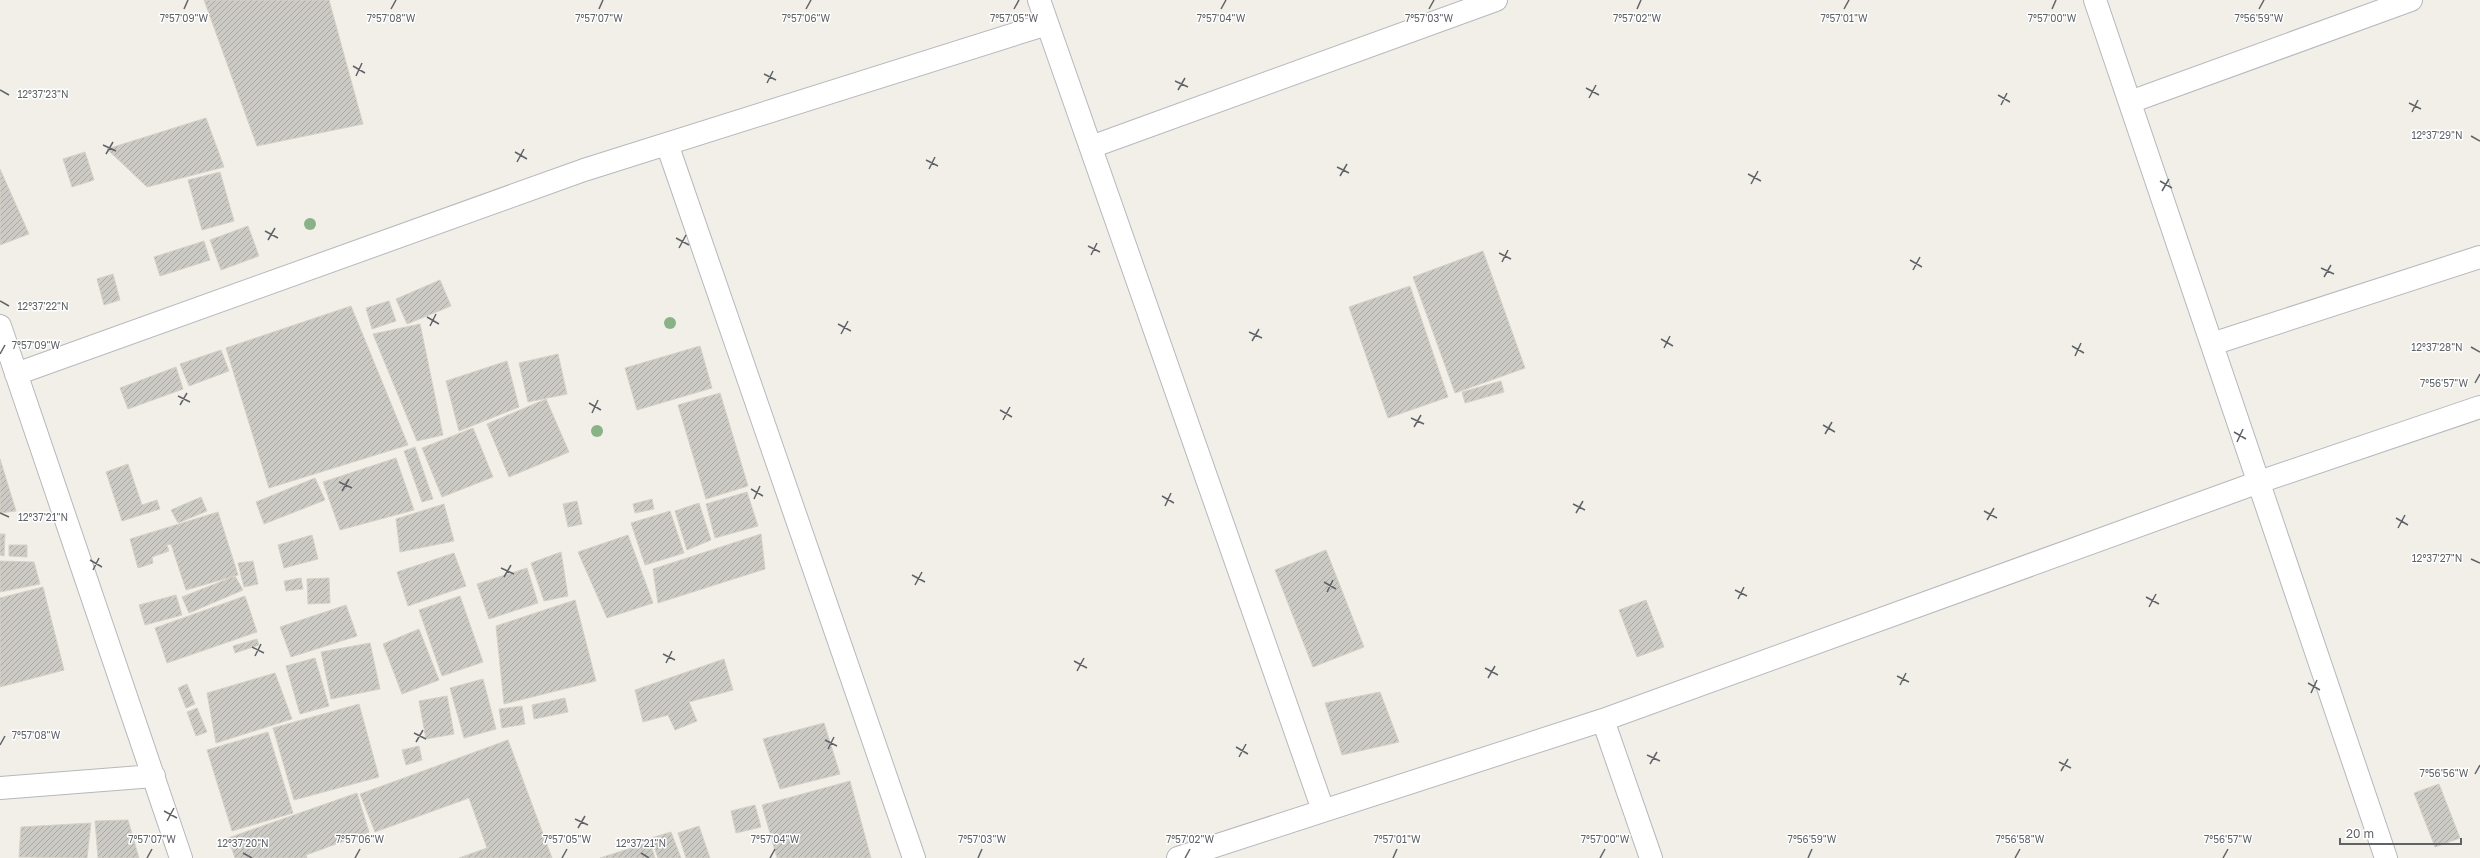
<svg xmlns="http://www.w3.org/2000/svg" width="2480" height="858" font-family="'Golos Text',sans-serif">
  <defs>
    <pattern id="building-hatch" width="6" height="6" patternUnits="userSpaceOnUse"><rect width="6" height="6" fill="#cccac5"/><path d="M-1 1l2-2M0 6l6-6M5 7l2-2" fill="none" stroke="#a9a8a4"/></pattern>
  </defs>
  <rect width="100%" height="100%" fill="#f1efe8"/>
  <path fill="url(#building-hatch)" stroke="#d6d1c6" d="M204,0h125l34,124 -106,22z
    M206,118l18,49 -77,20 -40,-38z
    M85,152l9,28 -22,7 -9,-28z
    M0,169l29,65 -29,11z
    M220,172l14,49 -32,9 -14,-50z
    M248,226l11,30 -38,14 -11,-30z
    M204,241l6,19 -50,16 -6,-19z
    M1483,251l42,117 -70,25 -42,-116z
    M113,274l7,26 -16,5 -7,-26z
    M440,280l11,26 -44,18 -11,-25z
    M1410,286l38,111 -60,21 -39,-111z
    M389,301l7,20 -24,8 -6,-21z
    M351,306l57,139 -139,43 -43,-140z
    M420,324l23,111 -26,6 -44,-107z
    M700,346l12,42 -75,22 -12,-42z
    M221,350l8,21 -40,15 -9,-22z
    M558,354l9,40 -39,8 -9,-39z
    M507,361l12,46 -60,24 -13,-50z
    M176,367l7,22 -55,20 -8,-21z
    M1501,381l3,11 -39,11 -3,-11z
    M720,393l28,93 -42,13 -28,-94z
    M546,399l23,53 -60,25 -22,-53z
    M473,428l20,49 -51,20 -20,-49z
    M415,447l18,52 -11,3 -18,-51z
    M396,458l18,52 -74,20 -17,-48z
    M0,459l16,52 -16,2z
    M128,464l14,41 15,-5 3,9 -38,12 -16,-49z
    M315,478l10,22 -61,24 -8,-22z
    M747,492l11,34 -43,12 -9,-34z
    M201,497l6,14 -29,12 -7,-13z
    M652,499l2,10 -19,4 -2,-9z
    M577,501l5,23 -14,3 -5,-23z
    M699,503l12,37 -24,10 -12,-39z
    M444,504l10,37 -54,11 -4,-33z
    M670,511l14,42 -39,12 -14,-42z
    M218,512l20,63 -52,15 -15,-46 -4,1 2,6 -17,6 1,6 -15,5 -8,-29z
    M0,534h5l-1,22 -4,-1z
    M761,534l4,35 -107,34 -5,-34z
    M312,535l6,24 -34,9 -6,-23z
    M628,535l25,68 -46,15 -29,-66z
    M9,545h18v12l-18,-1z
    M1326,550l38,97 -51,20 -38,-97z
    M561,552l7,44 -24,5 -13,-38z
    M454,553l12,33 -58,20 -11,-34z
    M0,561l34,1 6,22 -40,8z
    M253,561l5,23 -14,3 -6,-24z
    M527,568l11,35 -49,16 -12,-35z
    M235,576l8,14 -54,23 -7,-16z
    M301,578l2,11 -17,2 -2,-10z
    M329,578l1,25 -22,1 -1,-25z
    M43,587l21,83 -64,17v-89z
    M176,595l6,20 -37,10 -6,-20z
    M245,596l12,36 -90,31 -12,-35z
    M460,596l23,66 -41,14 -23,-66z
    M575,600l21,81 -92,23 -8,-78z
    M1646,600l18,47 -27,10 -18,-47z
    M346,605l11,31 -66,21 -11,-30z
    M419,629l20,51 -37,14 -19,-50z
    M257,639l2,6 -24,8 -2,-7z
    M370,643l10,46 -49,10 -10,-47z
    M315,658l14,48 -29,8 -14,-48z
    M724,659l9,31 -44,12 8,19 -22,9 -7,-15 -25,7 -8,-32z
    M275,673l17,46 -76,24 -9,-50z
    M483,679l13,50 -32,9 -14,-50z
    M187,684l8,20 -9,4 -8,-20z
    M1380,692l19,50 -57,13 -17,-52z
    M447,696l7,38 -28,5 -7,-38z
    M565,698l3,14 -34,7 -2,-14z
    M359,704l20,73 -85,23 -21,-72z
    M522,706l3,18 -23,4 -3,-19z
    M197,708l10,24 -11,4 -9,-24z
    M824,723l16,51 -60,15 -17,-50z
    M268,732l25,81 -61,18 -25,-81z
    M508,740l44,118h-93l28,-10 -18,-50 -94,34 -15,-38z
    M419,746l3,14 -16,5 -4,-15z
    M850,781l21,77h-94l-15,-53z
    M2439,784l21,54 -25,9 -21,-54z
    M357,793l12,39 -63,23 1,3h-72l-7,-20z
    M755,805l6,22 -25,6 -5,-22z
    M128,820l11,38h-41l-3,-37z
    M91,823l-4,35 -68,-1 2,-30z
    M699,826l11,32h-24l-8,-25z
    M671,832l10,26h-23l-7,-20z
    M650,842l5,16h-55z"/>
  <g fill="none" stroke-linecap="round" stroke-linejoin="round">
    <defs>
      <path id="street" d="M1039,0l284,810
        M2095,0l291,858
        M2130,102l281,-102
        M667,144l247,714
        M1091,147l405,-147
        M0,326l181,532
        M2212,344l268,-87
        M16,374l568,-204 463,-146
        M1603,720l48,138
        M0,788l154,-12
        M1178,858l425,-138 656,-238 221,-75"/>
    </defs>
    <use href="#street" stroke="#b5b8bc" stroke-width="24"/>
    <use href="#street" stroke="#fff" stroke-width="22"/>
  </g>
  <g fill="#89b387">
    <circle cx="310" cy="224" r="6"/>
    <circle cx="670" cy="323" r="6"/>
    <circle cx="597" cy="431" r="6"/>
  </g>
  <path fill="none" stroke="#5f6368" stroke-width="1.5" d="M184,9l4,-9M391,9l5,-9M599,9l4,-9M806,9l5,-9M1014,9l5,-9M1221,9l5,-9M1429,9l5,-9M1637,9l4,-9M1844,9l5,-9M2052,9l4,-9M2259,9l5,-9M353,66l12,7M764,74l12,6M356,76l6,-13M1175,81l13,6M767,83l6,-12M1586,88l13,7M0,90l9,5M1178,90l7,-12M1998,95l12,7M1589,98l7,-13M2409,103l12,6M2001,105l6,-12M2412,112l6,-12M2471,136l9,5M103,145l13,6M515,152l12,7M106,154l7,-12M926,160l12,6M517,162l7,-13M1337,167l12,6M929,169l6,-12M1748,174l13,7M1340,176l7,-12M2160,181l12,7M1751,184l7,-13M2162,191l7,-12M265,231l13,7M676,238l13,7M268,240l7,-12M1088,246l12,6M679,248l7,-13M1499,253l12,6M1091,255l6,-12M1910,260l12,7M1502,262l6,-12M2321,268l13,6M1913,270l7,-13M2324,277l7,-12M0,301l9,5M427,317l12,7M838,324l13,7M430,326l6,-12M1249,332l13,6M841,334l7,-13M1661,339l12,7M1252,341l7,-12M2072,346l12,7M2471,347l9,5M1664,348l6,-12M0,354l5,-9M2075,356l6,-13M2475,383l5,-9M178,396l12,6M589,403l12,7M180,405l7,-12M1000,410l12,7M592,413l6,-13M1411,418l13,6M1003,420l7,-13M1823,425l12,7M1414,427l7,-12M2234,432l12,7M1825,434l7,-12M2237,442l6,-13M339,482l13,6M751,489l12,7M342,491l7,-12M1162,496l12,7M754,499l6,-13M1573,504l12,6M1165,506l6,-13M1984,511l13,7M0,513l9,4M1576,513l7,-12M2396,518l12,7M1987,520l7,-12M2398,528l7,-13M2471,559l9,4M90,560l12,7M501,568l13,6M93,570l6,-12M912,575l13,7M504,577l7,-12M1324,582l12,7M915,585l7,-13M1735,590l12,6M1327,592l6,-12M2146,597l13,7M1738,599l6,-12M2149,607l7,-13M252,647l12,6M663,654l12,6M255,656l6,-12M1074,661l13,7M666,663l6,-12M1485,668l13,7M1077,671l7,-13M1897,676l12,6M1488,678l7,-12M2308,683l12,7M1900,685l6,-12M2311,693l6,-13M414,733l12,6M825,740l12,6M416,742l7,-12M0,745l5,-9M1236,747l12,7M828,749l6,-12M1647,755l13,6M1239,757l7,-13M2059,762l12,6M1650,764l7,-12M2061,771l7,-12M2475,774l5,-9M164,811l13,7M575,819l13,6M167,821l7,-13M578,828l7,-12M243,853l9,5M641,853l8,5M147,858l5,-9M355,858l5,-9M562,858l5,-9M770,858l5,-9M978,858l4,-9M1185,858l5,-9M1393,858l4,-9M1600,858l5,-9M1808,858l4,-9M2015,858l5,-9M2223,858l5,-9"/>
  <g font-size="10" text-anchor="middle" fill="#5f6368" stroke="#fff" stroke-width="3" stroke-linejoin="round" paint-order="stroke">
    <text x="184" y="22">7°57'09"W</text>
    <text x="391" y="22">7°57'08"W</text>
    <text x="599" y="22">7°57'07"W</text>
    <text x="806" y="22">7°57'06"W</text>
    <text x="1014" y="22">7°57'05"W</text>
    <text x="1221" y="22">7°57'04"W</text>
    <text x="1429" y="22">7°57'03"W</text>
    <text x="1637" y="22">7°57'02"W</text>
    <text x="1844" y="22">7°57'01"W</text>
    <text x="2052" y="22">7°57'00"W</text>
    <text x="2259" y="22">7°56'59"W</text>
    <text x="43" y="98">12°37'23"N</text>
    <text x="2437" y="139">12°37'29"N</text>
    <text x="43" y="310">12°37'22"N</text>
    <text x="36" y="349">7°57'09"W</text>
    <text x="2437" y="351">12°37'28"N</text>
    <text x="2444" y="387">7°56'57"W</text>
    <text x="43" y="521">12°37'21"N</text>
    <text x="2437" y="562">12°37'27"N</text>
    <text x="36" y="739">7°57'08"W</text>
    <text x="2444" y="777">7°56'56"W</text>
    <text x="152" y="843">7°57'07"W</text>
    <text x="360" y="843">7°57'06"W</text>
    <text x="567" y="843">7°57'05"W</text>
    <text x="775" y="843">7°57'04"W</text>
    <text x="982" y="843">7°57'03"W</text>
    <text x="1190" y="843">7°57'02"W</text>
    <text x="1397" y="843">7°57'01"W</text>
    <text x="1605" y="843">7°57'00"W</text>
    <text x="1812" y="843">7°56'59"W</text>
    <text x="2020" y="843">7°56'58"W</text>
    <text x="2228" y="843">7°56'57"W</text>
    <text x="243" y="847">12°37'20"N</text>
    <text x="641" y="847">12°37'21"N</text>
  </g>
  <path d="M2340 838v6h121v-6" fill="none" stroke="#5f6368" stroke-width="2"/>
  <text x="2346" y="838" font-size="12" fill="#5f6368" stroke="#ffffff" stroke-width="3" paint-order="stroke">20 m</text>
</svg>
